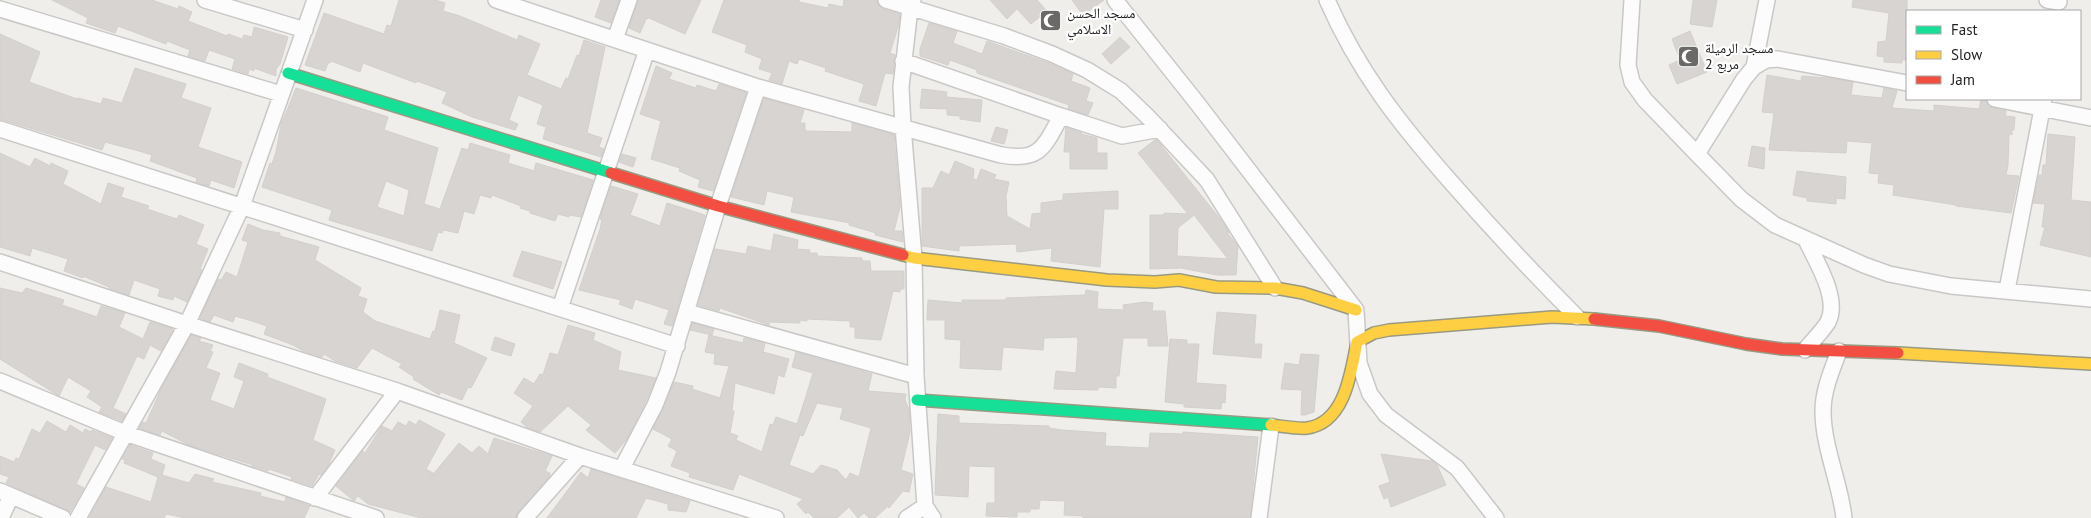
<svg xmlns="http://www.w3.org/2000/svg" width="2091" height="518" font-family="'PT Sans','Noto Naskh Arabic',sans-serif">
  <rect width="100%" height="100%" fill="#f0eeeb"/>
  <path fill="#d7d4d2" stroke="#d3d0cc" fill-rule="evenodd" d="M52,0h100l26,9 1,-3 13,6 -4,9 39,15 1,-2 14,5 2,-4 8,2 2,-10 34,10 -8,27 -4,5v7l-22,-8v3l-5,-2 -1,5 -16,-5 3,-10 -26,-9 -4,11 -17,-5 2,-6 -23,-9 -1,3 -48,-18 -3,7 -29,-10 2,-5z
    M399,0h36l10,3 -2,8 17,5 57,24 2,-5 21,9 -13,31 34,14 5,-11 2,1 9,-24 2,1 5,-16 21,7 -18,86 15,5 -3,9 5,2 -3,8 -58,-18 3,-12 -9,-3 6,-19 -25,-10 -9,25 9,4 -3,6 -43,-13 -30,-14 5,-11 -30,-11 -1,2 -53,-20 -3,9 -29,-11 -1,2h-2l-3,8 -20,-6 19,-52 60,21 3,-9 4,1z
    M601,0h18l-8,23 -16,-6z
    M638,0h63l-16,34 -36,-16 -3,1 -6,14 -11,-5z
    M724,0h75v2l29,6 1,-4 14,3 1,-7h33l2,6 4,3 17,5 -2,13 -8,26 5,2 -2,19 -8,-1 -9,33 -17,-5 5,-17 -39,-13 1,-3 -27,-9 -2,5 -8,-3 -7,23 -13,-4 3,-7 -13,-4 3,-10 -17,-7 2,-7 -35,-13z
    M990,0h47l10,11 -16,13 -14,-15 -10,10z
    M1072,0h32l-21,15z
    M1693,0h24l-5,27 -22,-3z
    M1853,0h54v60h-5v3l-18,-1v-5l-7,-1 1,-14 8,-1 3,-28 -37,-6z
    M929,23l28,8 -4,12 29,11 5,-13 61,22 25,11 -2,7 19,7 -4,13 7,2 -5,12 -20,-6 1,-4 -92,-32v-3l-27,-10 -2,5 -28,-9v-7z
    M1690,31l17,41 -30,12 -8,-19 11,-5 -8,-21z
    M0,34l40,18 -11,30 48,17 1,-1 23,6 2,-6 19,5 13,-35 51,16 -5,14 30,10 -13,39 44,15 -8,26 -23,-8 -2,6 -13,-4 1,-4 -47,-17 2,-6 -13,-4 -34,-9 -3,8 -102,-31z
    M1120,37l10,10 -19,17 -9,-10z
    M656,66l16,7 -3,6 27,9 1,-3 19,6 3,-7 27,9 -33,98 -15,-4 2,-7 -21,-9 1,-3 -29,-9 10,-38 -21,-7z
    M1767,75l34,6 1,-5 26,2 25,4 -2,13 31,3 2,-10 13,3 -5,17 42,3v-6l45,4 2,-9 5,1 2,5 5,2 13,3 -1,5 10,1 -1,13h-2v5l-3,-1 -1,31 -2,10 13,1 -8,37 -55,-7v-1l-63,-10 1,-10 -16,-2 1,-9 -10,-1 3,-30 -25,-2 -1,12 -77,-3 5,-37 -12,-1z
    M296,88l92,29 -4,13 54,18 -14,56 16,5 22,-61 6,2 2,-7 40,12 -2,8 26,8 2,-8 57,17 -12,37 -12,-2v2l-11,-3 -3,7 -25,-8v-2l-10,-3 1,-2 -29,-11 -1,3 -11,-3 -6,19 -10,-3 -6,22 -15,-3 -1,3 -4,-1 -6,19 -103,-31 3,-10 -70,-23 8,-24 2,1 4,-12 5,-27zM386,181l23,9 -5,26 -27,-9z
    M922,89l25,3 -1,5 36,3 -2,22 -20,-3v-3l-13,-1v-6l-27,-1z
    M764,98l40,12 -4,13h5v8l47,1v-9l42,12 6,72 -6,24h8l1,11 -28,-7 1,-2 -27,-8 1,-2 -59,-11 3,-15 -27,-6 -3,14 -33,-8z
    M996,127l12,3 -4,14 -13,-3z
    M1066,127l16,6 -1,1 16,4v15h10v16h-37v-17h-6z
    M2048,134l27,3 -4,63 20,2v55l-51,-12 5,-18h-3l3,-23 -12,-1 6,-28h3l1,-10h3z
    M1156,139l65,81 8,13 -1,1 10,12 -2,29h-19l-36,-7 -31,1v-54h14v-2l24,1 -50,-61zM1194,215l34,44 -51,-3 1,-28z
    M1752,146l13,2 -1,21 -16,-3z
    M0,153l30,14 5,-9 15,8 1,-3 17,8 -5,13 38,20 7,-21 16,5 -3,9 28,9 -2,3 30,10 2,-4 25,10 -8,19 12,5 -8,20 2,1 -15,32 -13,-6 -1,4 -15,-4 2,-7 -26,-9 -5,15 -20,-7v-1l-26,-11v2l-19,-7 4,-12 -36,-11 -2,8 -30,-9z
    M622,154l14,4 -3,9 -14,-5z
    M955,161l19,8 -1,10 4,1 4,-11 15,6 -2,4 15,3 -3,14 1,20 23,13 2,-15 9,-1v-10l22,-3v-6l55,-3v18h-14l-4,58 -49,-6 1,-13 -35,4 -1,-8 -57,2v5l-37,-5v-58h11l8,-17 8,4z
    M1797,171l49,6 -1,22 -9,-1v6l-29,-3v-3l-14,-3z
    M611,186l27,8 -8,21 30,11 7,-23 38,12 -33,111 -8,-2 5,-14 -34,-11 -3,10 -13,-5 2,-4 -42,-10 21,-61 2,-9 -2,-1z
    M248,224l15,6 17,3v3l39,11 -4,13 46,28 -3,8 9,3 -4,13 12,9 55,18 3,-8h2l5,-21 20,5 -6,28 33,15 -16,30 -3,-1 -6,13 -21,-8 -2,3 -26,-16 1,-2 -15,-10 3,-3 -30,-16 -15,20 -22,-7 -11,-7 -2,3 -19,-6 -10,-6 -29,-11 3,-8 -15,-5 -17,-5 -2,6 -19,-7 -4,7 -10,-4 18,-39 3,1 5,-8 11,5 11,-35 -6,-2z
    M774,234l24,6 -1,9 13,1 -1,3h8v3l45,2v3h8l1,10h33v18h-4v3l-7,-1 -12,49 -26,-2v-11h-5v-6l-43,-2v2l-7,-1v3l-30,-1 -1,3 -49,-17 -1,3 -21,-6 17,-56 31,5 2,-8 23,5z
    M522,251l40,11 -9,27 -40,-13z
    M0,288l22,5 4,-5 38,12 -2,5 35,12 4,-11 24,7 -6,14 24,12 7,-17 23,7 -12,22 -11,-6 -6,14 -7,-3 -24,52 13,6 -4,7 -23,-9 3,-5 -15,-10 4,-6 -23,-14 -9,19 -59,-37z
    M1086,290l12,2 -1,17 27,1 -1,-5 22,-3 8,1 -1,8h13l3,35h-20v-8h-25l-4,38h-3v12l-18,-1v3l-44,-1 2,-18 20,2 2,-32 -1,-4 -33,1 -1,12 -40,-3 -2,23 -41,-2 1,-28 -16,-1v-19h-18l1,-20 34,3v-3h44v-2l79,-3z
    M1217,312l39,3 -2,29h8l-1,14 -48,-4z
    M692,323l22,6 -2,6 -22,-5z
    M568,325l27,8 -2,7 28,12 -3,18 38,8 -10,23 -19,38 -12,14 -29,-23 5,-5 -23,-19 -28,26 -12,-4 -7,-6 12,-16 -19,-13 10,-15 10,6 6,-10 3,1 7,-22 8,2z
    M191,335l10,3 -2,3 14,4 -3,6 3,1 -7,16 14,5 -10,27 24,9 10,-28 -10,-4 5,-14 29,11 -1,3 59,22 -13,41 22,10 -7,16 -7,9 -2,-1 -7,12 -21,-7 1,-2 -23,-8 -1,2 -16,-5 1,-1 -64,-20 -27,-14 -2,4 -21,-7 4,-6 3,1 17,-38z
    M709,335l34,8 1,-5 21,5 -2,9 26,7 -5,18 -6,-2 -4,19 -39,-11 -3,28h2l-4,22 8,3 -2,4 26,12 8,-28 3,1 3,-8 21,7 9,-28 7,-23 -21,-6 4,-15 76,22 -4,17 38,3 -1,6 4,9 1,23 -9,38 12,4 -4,18 -6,-1 -14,17 -1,-2 -13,12h-6l-5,-5 -6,5 -9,-11 -12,11h-23l-6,-6 -2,2 -9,-10 6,-5 -64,-25 -6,16 -44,-13 1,-4 -19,-7 6,-15 -9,-5 4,-7 -19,-10 21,-47 19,4 -1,3 28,9 9,-32 -15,-2 1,-10 -10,-2zM817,403l26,5 -3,11 31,9 -12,49 -9,-4 -4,7 -9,-10 -16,-5 -8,9 -24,-9 11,-30 3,1z
    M495,337l20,7 -4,12 -20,-6z
    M1170,339l17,1v4h12l-3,39 30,2 -1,18 -3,-1 -1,7 -37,-2v-3l-19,-2z
    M1301,354l18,1 -5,57 -9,3h-4l1,-25 -21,-1 4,-26 14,2z
    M938,414l21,2v7l90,3v2l13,2 44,3 -1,13 44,2 1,-15 33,1v-2l75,5 -8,81h-167v-2l-19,-1 1,-14 -25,-1 -1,9h-9v3h-13v5l-31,-1 1,-13h8v-36l-26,-1 -1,31 -33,-2z
    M419,420l26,14 -19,35 7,4 -2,4 28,-34 13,10 7,-7 9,8 6,-16 58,18 -7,15 5,2 -1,4 -31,35 -2,6h-95l-53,-14 -10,-8 -4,5 -18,-15 27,-35 2,2 17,-27 10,5 6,-9 8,4 3,-5 7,4z
    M47,421l19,11 4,-7 13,8 2,-4 6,3 1,-2 20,8 -7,12 -10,-5 -19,39 8,4 -14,24 -64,-29 3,-6 -9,-3v-18l14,6 2,-4 3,1 13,-30 8,4z
    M130,445l23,8 -2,6 14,6 -3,10 27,8 6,-9 19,5 -2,3 49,11 -1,3 25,6 1,-5 24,9 -6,12h-119l-19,-4 -2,4h-75l17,-31 45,15 7,-25 -34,-14 1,-3 -3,-1z
    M1381,454l51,7 5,4 9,20 -55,22 -3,-10 -4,2 -5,-13 11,-4z
    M591,469l99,32 -4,11 -18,-2v-6l-22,-6 -10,20h-89l34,-46 7,6z"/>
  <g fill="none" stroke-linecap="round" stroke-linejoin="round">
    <defs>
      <path id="street" d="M205,0l100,30
        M496,0l262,87 243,68c39,7 43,-8 60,-39l61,20 38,-7
        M886,0l118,36 48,18 35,16 34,21 27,26 59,63 68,108
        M913,0l-3,8 -9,79 2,40 11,131 2,118 9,130 8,12
        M1115,0l82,103 159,207 3,53 11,31 16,21 71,53 39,50
        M1327,0c31,71 72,123 123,181 41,47 83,92 127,136
        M1632,0l-4,65 4,17 13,18 52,54 44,45 34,26 89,40 25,9 62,12 140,13
        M2047,0l12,2
        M0,9l281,85
        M615,39l14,-39
        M903,61l158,55
        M1754,67l13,-67
        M1995,99l96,19
        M0,129l677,217
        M1697,154l47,-75 10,-12 12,-7 12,-1 129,24
        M0,262l187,62 210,67 183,65 196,62
        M2007,290l37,-191
        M560,308l87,-258
        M687,312l229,64
        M1805,350c7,-9 17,-18 23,-28 12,-23 -12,-61 -22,-82
        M1839,351c-7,19 -16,39 -16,60 0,36 17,71 21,107
        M0,381l125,52 251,85
        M622,468l33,-63 13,-33 50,-166 40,-119
        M0,491l63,27
        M315,498l82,-107
        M1,518l10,-22
        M78,518l109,-194 55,-118 73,-206
        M525,518l55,-62
        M907,518l18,-12
        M1259,518l12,-92"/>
      <path id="fast" d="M288,73l323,100
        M917,400l354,25"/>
      <path id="slow" d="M903,255l11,3 193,22 48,2 24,-2 37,7 59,1 28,5 53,17
        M1898,353l193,11
        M1271,425c11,1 25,4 36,3 38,-5 44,-56 50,-86l17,-9 15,-3 163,-13 42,2"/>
      <path id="jam" d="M611,173l107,33 185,49
        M1594,319l65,7 87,18 36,5 116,4"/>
    </defs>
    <use href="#street" stroke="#c9c8c7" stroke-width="18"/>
    <use href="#fast" stroke="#999a82" stroke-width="14"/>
    <use href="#slow" stroke="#999a82" stroke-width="14"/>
    <use href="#jam" stroke="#999a82" stroke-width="14"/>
    <use href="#street" stroke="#fdfcfc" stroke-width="15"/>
    <use href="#fast" stroke="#16e098" stroke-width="11"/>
    <use href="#slow" stroke="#ffcf43" stroke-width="11"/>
    <use href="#jam" stroke="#f24e42" stroke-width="11"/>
  </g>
  <defs>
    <symbol id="mosque-square" viewBox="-11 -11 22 22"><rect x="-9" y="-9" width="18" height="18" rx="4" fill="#6a6968" stroke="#fff"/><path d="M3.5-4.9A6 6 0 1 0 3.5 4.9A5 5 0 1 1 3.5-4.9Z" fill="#fff"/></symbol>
  </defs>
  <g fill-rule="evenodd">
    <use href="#mosque-square" x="1038" y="8" width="25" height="25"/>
    <use href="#mosque-square" x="1676" y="44" width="25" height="25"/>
  </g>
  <g text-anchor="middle" stroke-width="4.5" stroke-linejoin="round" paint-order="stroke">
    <g font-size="14" fill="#222" stroke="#fff" text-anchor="start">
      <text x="1067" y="18">مسجد الحسن<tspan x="1067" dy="16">الاسلامي</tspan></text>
      <text x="1705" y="53">مسجد الرميلة<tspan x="1705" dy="16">مربع 2</tspan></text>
    </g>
  </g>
  <rect x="1906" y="10" width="175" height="90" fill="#ffffff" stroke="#a7a7a7"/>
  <rect x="1916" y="26" width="25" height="8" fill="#16e098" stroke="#a7a7a7"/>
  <text x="1951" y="35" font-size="15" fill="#222222">Fast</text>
  <rect x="1916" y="51" width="25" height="8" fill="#ffcf43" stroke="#a7a7a7"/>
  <text x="1951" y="60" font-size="15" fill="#222222">Slow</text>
  <rect x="1916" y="76" width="25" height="8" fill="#f24e42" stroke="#a7a7a7"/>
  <text x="1951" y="85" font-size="15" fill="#222222">Jam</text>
</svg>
